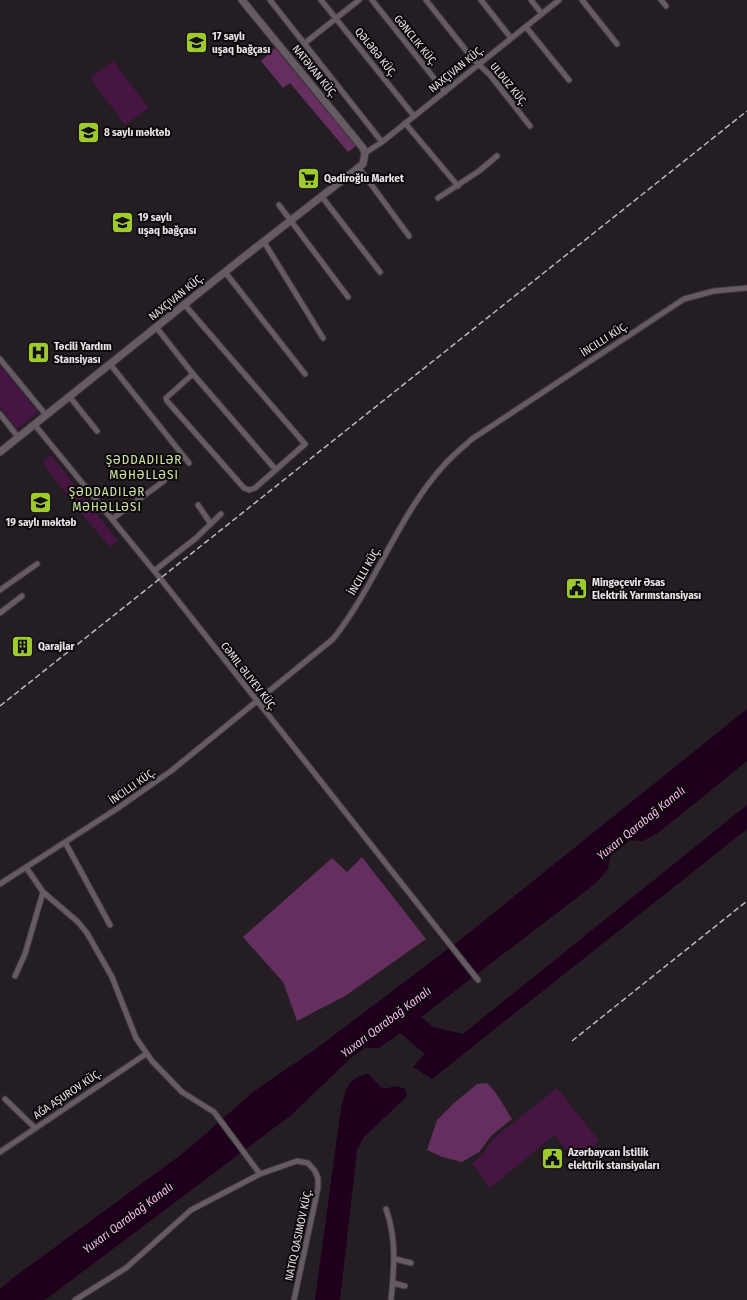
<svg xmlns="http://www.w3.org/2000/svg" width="747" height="1300" font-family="'Fira Sans Condensed',sans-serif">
  <rect width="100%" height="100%" fill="#241d23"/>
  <path fill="#471542" d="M113,61l36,47 -24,17 -35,-47z
    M0,365l38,47 -21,17 -17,-22z
    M51,455l67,86 -8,6 -31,-36 -37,-49z
    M557,1088l42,53 -23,20 -22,-26 -64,53 -18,-25 11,-9 11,-16z"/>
  <path fill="#642f5e" d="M275,48l81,98 -8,6 -58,-69 -7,5 -22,-27z
    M362,857l64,82 -81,57 -48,25 -14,-39 -40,-45 89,-79 15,14z
    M487,1083c11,10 17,24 25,36l-20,16 -13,17 -17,10 -20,-5 -15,-7 10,-30 17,-17 23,-19z"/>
  <path fill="#1e001c" d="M747,709v52l-89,72 -15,8 -13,-1 -20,16 -2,13 -12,14 -175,134 12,10 30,7 284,-229v24l-315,250 -19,-12 12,-13 -25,-21 -21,15h-14l-12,8 -63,60 -245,184h-45v-11l13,-11 173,-127 67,-59 64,-44 143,-108z
    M368,1074l15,15 14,-3 8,3 2,7 -44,42 -6,12 -17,150h-25l26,-192c5,-18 6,-30 27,-34z"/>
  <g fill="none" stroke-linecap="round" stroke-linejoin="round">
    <defs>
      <path id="street" d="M270,0l112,142
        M321,0l93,116
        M372,0l73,92
        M426,0l46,58 18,17 40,51
        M481,0l30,38
        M531,0l11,14
        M582,0l35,44
        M661,0l5,6
        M526,27l43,53
        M305,43l54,-43
        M405,123l53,63
        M365,153l17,-11 177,-142
        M359,168l50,68
        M322,197l58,75
        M438,198l41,-27 18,-15
        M279,205l69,92
        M264,242l59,96
        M225,272l80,102
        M184,304l121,140 -50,44 -6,2 -5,-2 -77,-87 -1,-3 27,-24
        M156,327l37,47 83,96
        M0,359l46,56
        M110,364l79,99
        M69,396l28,35
        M0,414l18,23
        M34,424l126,154 318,402
        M198,505l13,19
        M112,519l52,-38
        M154,571l42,-33 25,-24
        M0,590l37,-26
        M0,613l22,-17
        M65,842l45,83
        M26,867l17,25 35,30 9,11 25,44 24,61 16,23 30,31 32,20 46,62
        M0,884l118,-76 53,-37 162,-132c43,-54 65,-124 112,-175 8,-9 18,-17 27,-25l212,-140 30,-8 33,-3
        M15,976l10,-22 18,-62
        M5,1099l30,29
        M0,1152l146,-98
        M386,1209c11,30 8,60 5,91
        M395,1259l16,4
        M393,1283l12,3
        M75,1300l51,-32 65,-58 69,-36 37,-13 11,2 7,8 3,7v10l-24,112"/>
      <path id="secondary" d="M0,452l240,-192 123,-96 2,-11 -2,-5 -121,-148"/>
    </defs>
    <use href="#street" stroke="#3e373d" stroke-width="7"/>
    <use href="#secondary" stroke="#3e373d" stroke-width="9"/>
    <use href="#street" stroke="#655c63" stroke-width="5"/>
    <use href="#secondary" stroke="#655c63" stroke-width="7"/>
    <path stroke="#beb7bd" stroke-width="1.5" stroke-dasharray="6 3" stroke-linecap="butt" d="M0,706l747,-595
      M572,1041l175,-140"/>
  </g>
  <defs>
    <symbol id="school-square" viewBox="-11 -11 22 22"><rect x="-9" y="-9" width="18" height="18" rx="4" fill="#9fca2e" stroke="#0c080b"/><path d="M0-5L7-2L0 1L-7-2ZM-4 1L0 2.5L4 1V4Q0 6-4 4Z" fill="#111"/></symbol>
    <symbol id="supermarket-square" viewBox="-11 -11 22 22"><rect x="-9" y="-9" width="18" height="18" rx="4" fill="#9fca2e" stroke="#0c080b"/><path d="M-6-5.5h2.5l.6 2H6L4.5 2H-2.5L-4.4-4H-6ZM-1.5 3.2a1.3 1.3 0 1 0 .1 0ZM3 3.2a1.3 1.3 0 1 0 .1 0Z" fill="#111"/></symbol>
    <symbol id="hospital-square" viewBox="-11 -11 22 22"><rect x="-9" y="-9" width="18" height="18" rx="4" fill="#9fca2e" stroke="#0c080b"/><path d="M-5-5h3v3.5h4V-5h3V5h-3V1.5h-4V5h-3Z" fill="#111"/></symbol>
    <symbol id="civic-square" viewBox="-11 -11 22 22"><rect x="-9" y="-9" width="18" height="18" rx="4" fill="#9fca2e" stroke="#0c080b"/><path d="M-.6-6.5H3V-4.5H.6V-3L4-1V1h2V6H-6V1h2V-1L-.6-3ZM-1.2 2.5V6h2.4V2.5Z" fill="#111"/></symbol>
    <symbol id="building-square" viewBox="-11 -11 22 22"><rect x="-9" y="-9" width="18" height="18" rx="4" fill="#9fca2e" stroke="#0c080b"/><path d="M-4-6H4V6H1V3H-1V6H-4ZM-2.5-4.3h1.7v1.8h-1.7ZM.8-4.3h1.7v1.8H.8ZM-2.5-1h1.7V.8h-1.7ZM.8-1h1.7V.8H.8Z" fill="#111"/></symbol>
  </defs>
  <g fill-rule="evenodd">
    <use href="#school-square" x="184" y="30" width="25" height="25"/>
    <use href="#school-square" x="76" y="120" width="25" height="25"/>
    <use href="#supermarket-square" x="296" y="166" width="25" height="25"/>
    <use href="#school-square" x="110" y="210" width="25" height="25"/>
    <use href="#hospital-square" x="26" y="340" width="25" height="25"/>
    <use href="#school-square" x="28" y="490" width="25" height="25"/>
    <use href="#civic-square" x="564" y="576" width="25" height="25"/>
    <use href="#building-square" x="10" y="634" width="25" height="25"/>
    <use href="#civic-square" x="540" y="1146" width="25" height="25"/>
  </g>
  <g text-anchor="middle" stroke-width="4" stroke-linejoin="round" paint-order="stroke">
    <g font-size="11" font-weight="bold" fill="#e8e2e7" stroke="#0c080b" text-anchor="start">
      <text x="212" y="40">17 saylı<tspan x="212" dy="13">uşaq bağçası</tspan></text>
      <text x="104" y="136">8 saylı məktəb</text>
      <text x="324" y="182">Qədiroğlu Market</text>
      <text x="138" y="221">19 saylı<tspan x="138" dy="13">uşaq bağçası</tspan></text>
      <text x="54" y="350">Təcili Yardım<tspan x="54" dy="13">Stansiyası</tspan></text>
      <text x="41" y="526" text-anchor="middle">19 saylı məktəb</text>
      <text x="592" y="586">Mingəçevir Əsas<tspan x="592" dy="13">Elektrik Yarımstansiyası</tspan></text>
      <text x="38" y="650">Qarajlar</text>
      <text x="568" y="1156">Azərbaycan İstilik<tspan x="568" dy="13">elektrik stansiyaları</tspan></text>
    </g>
    <g font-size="11" fill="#e8e2e7" stroke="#0c080b">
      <text transform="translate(416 40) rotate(51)" y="4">GƏNCLIK KÜÇ.</text>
      <text transform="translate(376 52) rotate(51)" y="4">QƏLƏBƏ KÜÇ.</text>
      <text transform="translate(456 69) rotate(-39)" y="4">NAXÇIVAN KÜÇ.</text>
      <text transform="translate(315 71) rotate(51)" y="4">NATƏVAN KÜÇ.</text>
      <text transform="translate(509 84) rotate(51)" y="4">ULDUZ KÜÇ.</text>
      <text transform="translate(176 297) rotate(-39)" y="4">NAXÇIVAN KÜÇ.</text>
      <text transform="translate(604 339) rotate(-33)" y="4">İNCILLI KÜÇ.</text>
      <text transform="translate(364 571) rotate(-60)" y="4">İNCILLI KÜÇ.</text>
      <text transform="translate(249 676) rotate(52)" y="4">CƏMIL ƏLIYEV KÜÇ.</text>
      <text transform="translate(132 786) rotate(-35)" y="4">İNCILLI KÜÇ.</text>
      <text transform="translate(67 1094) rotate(-34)" y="4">AĞA AŞUROV KÜÇ.</text>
      <text transform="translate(298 1235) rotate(-78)" y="4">NATIQ QASIMOV KÜÇ.</text>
    </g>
    <g font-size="12" font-style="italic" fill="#f7b5ed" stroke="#0c080b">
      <text transform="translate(641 823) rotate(-39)" y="4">Yuxarı Qarabağ Kanalı</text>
      <text transform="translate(386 1022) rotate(-37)" y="4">Yuxarı Qarabağ Kanalı</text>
      <text transform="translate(128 1218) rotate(-37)" y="4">Yuxarı Qarabağ Kanalı</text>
    </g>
    <g font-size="13" letter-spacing="1" fill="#cbe59c" stroke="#0c080b">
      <text x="144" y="464">ŞƏDDADILƏR<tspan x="144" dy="15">MƏHƏLLƏSI</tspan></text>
      <text x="107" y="496">ŞƏDDADILƏR<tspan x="107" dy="15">MƏHƏLLƏSI</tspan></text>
    </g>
  </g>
</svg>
